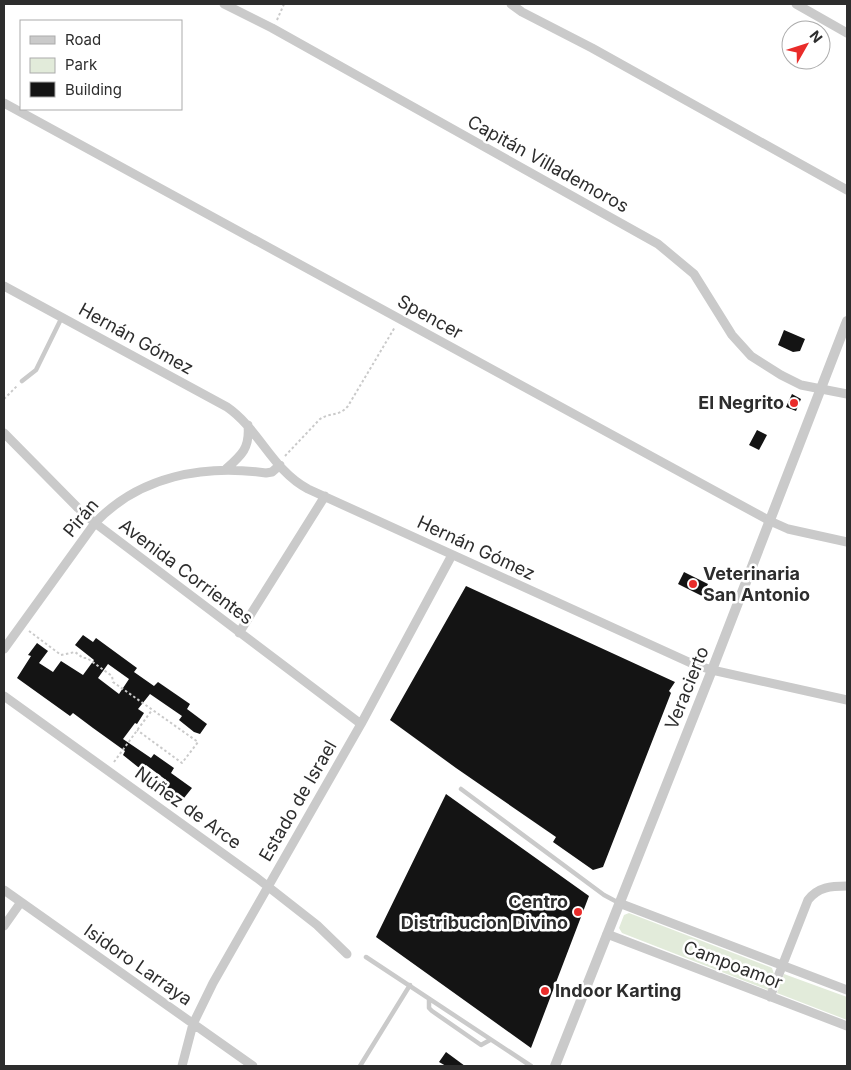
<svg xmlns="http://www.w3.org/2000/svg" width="851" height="1070" font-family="Inter,sans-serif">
  <rect width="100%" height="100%" fill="#fff"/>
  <path fill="#e2ebda" d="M629,913l141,54 2,1 2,6 -5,15 -1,1 -146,-57 -3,-5 5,-13z
    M784,974l63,23v23l-70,-27z"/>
  <path fill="#141414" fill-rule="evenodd" d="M784,330l21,9 -5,12 -7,1 -15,-7z
    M792,394l9,5 -5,12 -10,-4z
    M757,430l10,5 -8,15 -10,-5z
    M684,572l24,12 -6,12 -24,-12z
    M466,586l209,96 -6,9 2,2 -68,174 -10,3 -40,-28 3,-5 -100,-69 -66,-48z
    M83,635l10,7 3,-4 41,30 -3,4 20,14 4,-4 32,22 -3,5 20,15 -7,10 -6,-2 -15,-12 3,-4 -32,-22 -12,15 6,4 -7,11 -2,-1 -12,16 28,19 3,-4 20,14 -3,5 21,15 -8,10 -14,-8 -7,-6 3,-4 -20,-15 -3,4 -5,-2 -15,-12 2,-4 -32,-23 -20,-15 -3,3 -53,-38 14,-22 -3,-1 9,-12 11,8 -9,12 14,9 8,-11 22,14 11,-15 -19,-15zM108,664l21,15 -10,15 -21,-16z
    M446,794l143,102 -58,152 -155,-111z
    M446,1052l19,14h-19l-7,-4z"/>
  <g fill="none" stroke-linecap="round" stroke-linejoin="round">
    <path stroke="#cacaca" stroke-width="2" stroke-dasharray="2.5 2.5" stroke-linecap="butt" d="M277,20l7,-16
      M4,399l13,-13
      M285,456l35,-37c11,-7 19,-2 28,-13l47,-79
      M29,631l32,24 14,-3 8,6h4l25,18 1,6 85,60 -16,21 -45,-33
      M114,762l38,-52"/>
    <path stroke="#cacaca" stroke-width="4.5" d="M22,381l14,-11 26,-53
      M461,789l143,106 15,8
      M366,957l165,109
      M429,999v9l3,3 49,34 9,-5
      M360,1066l50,-81"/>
    <path stroke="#cacaca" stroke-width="9" d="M224,4l48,24 386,216 36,30 38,61 19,21 30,19 20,10 46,9
      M511,4l11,8 70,36 255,142
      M796,4l51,29
      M4,103l766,418 18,8 59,13
      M4,286l223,121c32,22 46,64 81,82l385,175 19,6 135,30
      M4,433l74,75 17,15 266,201
      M226,469c16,-14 24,-21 22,-44
      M239,633l86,-137
      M4,649l91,-126c44,-47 109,-59 171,-50l6,-1 8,-7
      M4,696l253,182 60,47 30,29
      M4,890l249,176
      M619,903l228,87
      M4,926l17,-24
      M607,934l240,92
      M770,997l38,-97c10,-13 23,-14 39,-14
      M182,1066l11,-42 20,-41 148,-259 91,-169"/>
    <path stroke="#cacaca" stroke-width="10" d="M555,1066l157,-396 135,-349"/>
  </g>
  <g fill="#e92c2a" stroke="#fff" stroke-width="2">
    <circle cx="794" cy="403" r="5"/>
    <circle cx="693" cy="584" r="5"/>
    <circle cx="578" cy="912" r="5"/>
    <circle cx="545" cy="991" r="5"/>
  </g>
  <g text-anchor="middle" stroke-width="5" stroke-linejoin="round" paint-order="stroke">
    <g font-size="18" fill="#2d2d2d" stroke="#fff">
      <text transform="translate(548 164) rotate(29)" y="6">Capitán Villademoros</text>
      <text transform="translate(430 317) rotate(29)" y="6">Spencer</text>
      <text transform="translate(136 339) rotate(29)" y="6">Hernán Gómez</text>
      <text transform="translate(81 518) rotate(-50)" y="6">Pirán</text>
      <text transform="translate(476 548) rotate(25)" y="6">Hernán Gómez</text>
      <text transform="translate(186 572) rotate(37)" y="6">Avenida Corrientes</text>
      <text transform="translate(687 688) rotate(-68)" y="6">Veracierto</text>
      <text transform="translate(298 801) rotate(-60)" y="6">Estado de Israel</text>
      <text transform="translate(188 808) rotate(36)" y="6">Núñez de Arce</text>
      <text transform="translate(138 965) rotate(35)" y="6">Isidoro Larraya</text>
      <text transform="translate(733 965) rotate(21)" y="6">Campoamor</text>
    </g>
    <g font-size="18" font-weight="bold" fill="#2d2d2d" stroke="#fff" text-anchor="end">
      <text x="784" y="409">El Negrito</text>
      <text x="703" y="580" text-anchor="start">Veterinaria<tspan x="703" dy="21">San Antonio</tspan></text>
      <text x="568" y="908">Centro<tspan x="568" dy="21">Distribucion Divino</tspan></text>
      <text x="555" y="997" text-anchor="start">Indoor Karting</text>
    </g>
  </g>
  <rect width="851" height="1070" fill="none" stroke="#2d2d2d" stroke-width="10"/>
  <rect x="20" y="20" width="162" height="90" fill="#ffffff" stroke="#ababab"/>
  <rect x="30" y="36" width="25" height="8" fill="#cacaca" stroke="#ababab"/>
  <text x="65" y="45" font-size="15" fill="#2d2d2d">Road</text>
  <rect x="30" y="58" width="25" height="15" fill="#e2ebda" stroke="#ababab"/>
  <text x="65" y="70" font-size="15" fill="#2d2d2d">Park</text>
  <rect x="30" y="82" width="25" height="15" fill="#141414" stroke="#ababab"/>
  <text x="65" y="95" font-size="15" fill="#2d2d2d">Building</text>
  <g transform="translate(806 45) rotate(51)"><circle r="24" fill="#ffffff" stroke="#ababab"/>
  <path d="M0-4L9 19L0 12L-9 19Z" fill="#e92c2a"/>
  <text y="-8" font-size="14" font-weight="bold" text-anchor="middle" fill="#2d2d2d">N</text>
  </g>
</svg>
